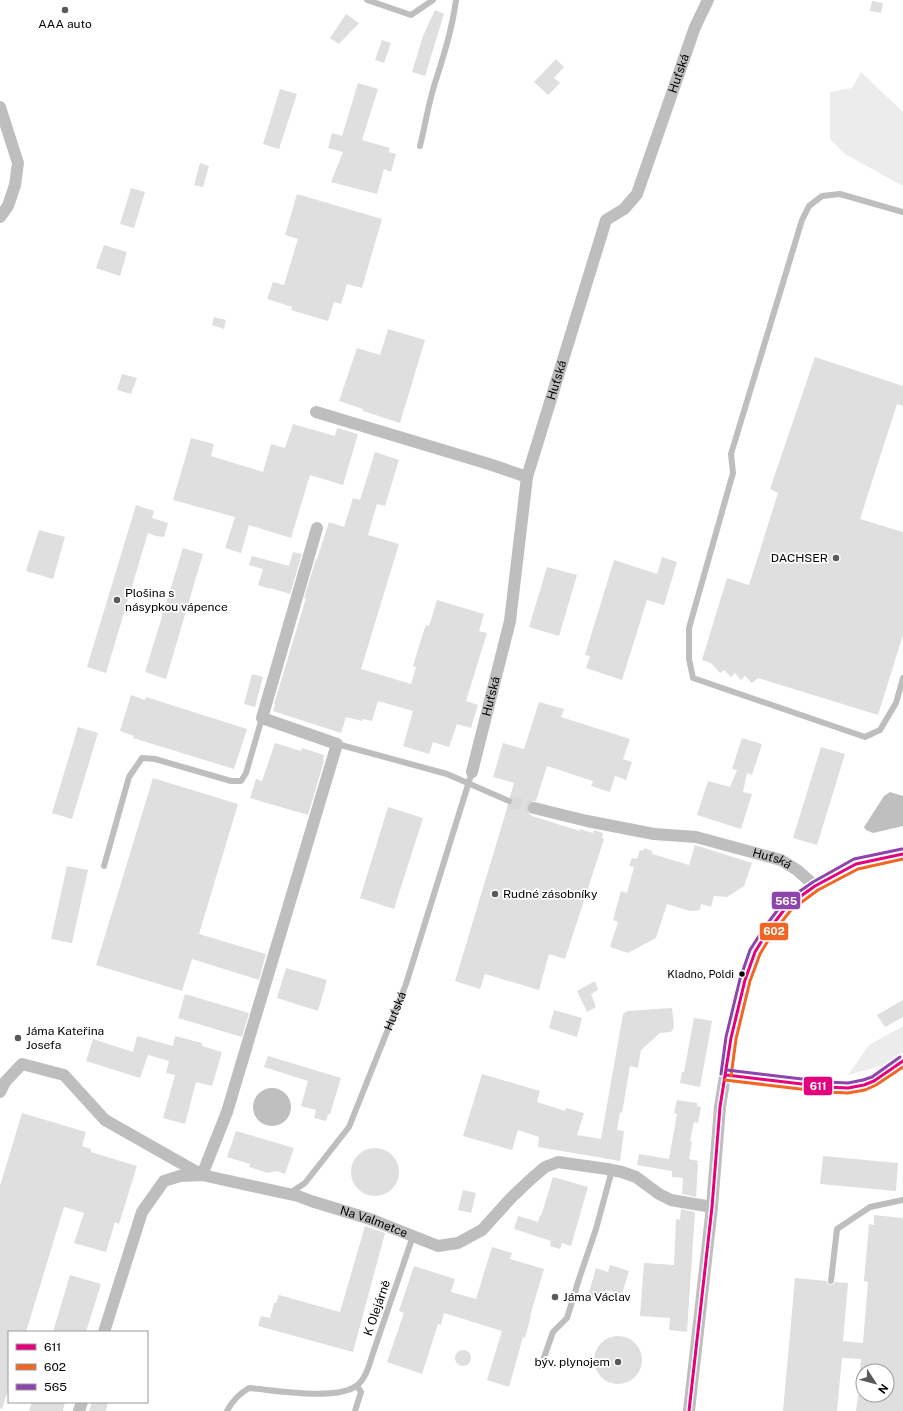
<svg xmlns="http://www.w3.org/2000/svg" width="903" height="1411" font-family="'Public Sans',sans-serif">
  <rect width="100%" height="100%" fill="#fff"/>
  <path fill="#ececec" d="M861,72l42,40v74l-58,-32 -15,-15v-47l22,-4z
    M903,1026v26l-22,14 -33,9 21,-30z"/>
  <path fill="#bfbfbf" d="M890,792l13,4v30l-30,7 -7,-3 -2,-3 20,-31z
    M253 1107a19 19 0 1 1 38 0a19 19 0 1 1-38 0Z"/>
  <path fill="#dfdfdf" d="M872,1l11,2 -2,10 -11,-2z
    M435,10l9,4 -19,62 -13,-4 11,-36z
    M346,14l13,9 -20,21 -9,-6z
    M382,40l9,3 -7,20 -9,-3z
    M556,59l8,8 -10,11 6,5 -12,12 -14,-13z
    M358,83l20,6 -16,51 28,8 -1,4 7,2 -5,18 -7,-3 -7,25 -46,-12 12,-30 -15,-4 4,-15 10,3z
    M280,89l17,5 -18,55 -16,-5z
    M200,163l9,3 -6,21 -9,-2z
    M131,188l14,4 -11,36 -14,-4z
    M297,194l85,25 -20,69 -15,-4 -6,20 -7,-2 -6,19 -37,-11 1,-3 -25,-8 6,-17 11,3 14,-46 -13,-4z
    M104,245l23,7 -7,24 -24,-8z
    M214,317l12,3 -2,9 -12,-4z
    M388,329l37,11 -25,83 -37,-12v-2l-24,-8 18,-53 23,7z
    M815,357l88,29v20l-6,-2 -37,115 43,13v103l-25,80 -120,-37 -6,5 -7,-7 -4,4 -6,-7 -4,4 -7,-7 -4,3 -9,-10 -9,-3 25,-82 22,7 29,-92 -8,-4z
    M122,374l15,4 -6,16 -14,-4z
    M293,424l42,12 2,-8 21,6 -15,51 -33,-10 -19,63 -42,-13 -8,28 -16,-5 10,-31 -62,-17 18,-62 23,6 -3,12 52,16 8,-28 14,4z
    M375,452l24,8 -14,46 -8,-2 -9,31 31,9 -38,125 50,15 5,-17 -3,-1 10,-33 3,-8 3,1 8,-26 47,14 -5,17 8,2 -21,68 12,4 -7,23 -14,-4 -8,23 -16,-5 -4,12 -26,-8 10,-35 -35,-10 -6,20 -9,-2 -1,2 -16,-4 -5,16 -68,-22 2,-6 -1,-1 32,-106h-2l12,-39h1l12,-37 15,5 9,-29 7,2z
    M136,505l18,6 -2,7 16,5 -4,14 -8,-1 -8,-3 -42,140 -19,-6z
    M39,530l26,7 -12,42 -27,-8z
    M183,548l20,6 -37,125 -21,-7z
    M293,552l9,2 -12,40 -20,-6v1l-12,-4 5,-16 -14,-4 3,-9 37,10z
    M662,557l15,5 -13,43 -17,-5 -25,80 -36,-12 4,-12 -5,-1 29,-95 43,14z
    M547,567l30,8 -18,61 -30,-9z
    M252,674l11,3 -8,30 -11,-3z
    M131,695l14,5 1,-3 101,32 -13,40 -101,-31 1,-2 -14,-5z
    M539,702l25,7 -3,8 69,22 -7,20 9,3 -6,18 -11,-4 -5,16 -19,-6 2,-5 -46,-15 -11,35h-4l-5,5v4l2,3 3,3 48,15v-2l13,4 1,-3 9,3 -1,5 2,1 -39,120 -16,-5 -10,36 -54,-16 -5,15 -25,-8 53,-176h3l2,-3v-3l-3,-2 4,-14 -21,-6 10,-34 21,6z
    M78,727l20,6 -26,86 -20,-6z
    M742,738l20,6 -10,31 -5,-2 -4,19 9,2 -11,35 -44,-14 11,-34 22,6 7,-17 -5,-1z
    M275,743l26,8 1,-3 22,7 -1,5 1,1 -16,54 -58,-17 6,-19 6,2z
    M821,747l24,7 -28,91 -24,-7z
    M153,778l85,26 -39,130 67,20 -7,26 -67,-21 -10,32 -86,-26z
    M388,807l35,11 -29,91 -34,-11z
    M695,845l57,18 -8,23 -17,11 -13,-1 -3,11 -10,-3 -1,6 -10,1 -23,-7 -11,34 -28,15 -18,-6 8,-25 -5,-2 8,-29 6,2 7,-26 -5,-1 3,-8 5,1 3,-9 3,1 1,-3 8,3v3l37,11z
    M67,866l21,4 -16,73 -21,-4z
    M286,968l41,12 -9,31 -41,-13z
    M595,981l3,9 -7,4 5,13 -9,5 -10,-21z
    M185,994l64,19 -7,24 -64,-19z
    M903,1000v17l-18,10 -8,-12z
    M672,1008l2,19 -3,5 -11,1 -19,17 -3,18 -8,-2 -8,47 -2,-1 -3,18 7,1 -4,30 -82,-14 1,-10 -21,-7 -6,20 -49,-14 19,-62 58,17 -3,11 28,9 1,-3 18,5 -7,22 24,4 22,-125 4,-3z
    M554,1010l28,8 -5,19 -28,-9z
    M694,1018l18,3 -12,66 -20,-4 2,-11h2z
    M137,1036l36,10 2,-10 27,7v3l20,6 -10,34 -16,-4 -11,42 -22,-6 12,-43 -9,-2 3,-12 -21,-6 -8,23 -54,-17 7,-22 40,13z
    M268,1056l73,22 -11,36h-2l-2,7 -12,-3 2,-8 -15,-4 7,-25 -44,-14z
    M677,1100l20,3v3l4,1 -3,16 -4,-1 -4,19 2,1 -3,17 9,2 -1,3h1l-2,33 -14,-3 1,-16 -11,-1v-6l-35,-6 2,-11 30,5 8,-45 -3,-1z
    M22,1113l64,19 -4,14 9,3v3l46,14 -18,58 -4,-2 -9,30 -32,-9 10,-30 -20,-6 -38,125h-17v55l-7,22 -2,-1v-222z
    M236,1131l58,17 -9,26 -9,-3 -8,2 -19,-6 1,-3 -23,-7z
    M351 1172a24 24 0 1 1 48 0a24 24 0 1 1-48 0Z
    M823,1156l75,7 -2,28 -76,-7z
    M553,1177l35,10 -17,59 -9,-3 -2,6 -10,-3 1,-5 -37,-12 4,-13 20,6 2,-7 1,1z
    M463,1190l13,3 -5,20 -13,-3z
    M681,1209l14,3 -8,120 -18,-2 1,-12 -30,-2 4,-53 30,2 2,-46 4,1z
    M874,1215l29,3v193h-47l2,-16h29v-24h-27l1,-12 -19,-1 -5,53h-54l12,-133 32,3 1,3 3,1 3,-1 1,-2 13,1 -5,58 20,2 5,-61 -4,-1 5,-57 5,1z
    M365,1226l20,7 -32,119 -95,-26 3,-10 9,2 4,-15h2l3,-8 61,17z
    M492,1247l20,6 -2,6 34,10 -14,47h1l-6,22 -2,-1 -14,50 -22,-7 15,-49 -58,-18 -3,12 -3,-1 -16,50 -35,-12 17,-49 -5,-2 15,-45 41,13 -4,13 25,7z
    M610,1265l19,6 -7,23 -16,-4 -3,10 -15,-4 8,-28 12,4z
    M70,1275l31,9 -15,48h-33z
    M594 1360a24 24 0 1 1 48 0a24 24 0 1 1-48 0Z
    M455 1358a8 8 0 1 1 16 0a8 8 0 1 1-16 0Z
    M32,1402h33l-2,9h-34z
    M92,1402h16l-2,9h-17z"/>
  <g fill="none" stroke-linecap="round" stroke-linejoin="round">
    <path stroke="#d9d9d9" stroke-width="12" stroke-dasharray="12 6" stroke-linecap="butt" d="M509,801l25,7"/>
    <g stroke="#bebebe" stroke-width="6">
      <path d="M367,0l44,15 22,-15"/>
      <path d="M420,146c5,-20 8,-40 14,-60 9,-28 18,-56 22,-86"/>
      <path d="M903,212l-63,-18 -18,2 -13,10 -7,14 -71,234 2,19 -44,155v31l4,19 172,59 15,-7 16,-27 7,-25"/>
      <path d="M337,744l110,30 62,27"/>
      <path d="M104,866l25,-89 13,-19 13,1 76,22h10l5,-8 16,-55"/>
      <path id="s1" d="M290,1193l15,-10 44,-56 57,-143 66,-212"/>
      <path d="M831,1281l6,-52 33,-22 33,-7"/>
      <path d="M541,1366l12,-34 14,-14 12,-39 17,-50 16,-59"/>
      <path d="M227,1411c5,-10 12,-17 22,-23 26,2 86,13 107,-2 9,-6 13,-20 16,-30l41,-120"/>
      <path d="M355,1411l6,-19 -4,-6"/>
    </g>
    <g stroke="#bebebe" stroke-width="12">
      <path d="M0,107l18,56 -3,22 -7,21 -8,11"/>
      <path d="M316,412l173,52 38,13"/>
      <path id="s2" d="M472,772l38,-151 17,-144 79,-257 18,-11 13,-15 58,-167 13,-27"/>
      <path id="s3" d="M534,808l53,13 67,13 42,3 85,23 16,10 18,16"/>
      <path d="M726,1075l101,12 21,1 16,-3 10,-4 29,-20"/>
      <path d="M0,1092l5,-10 17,-18 42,11 41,45 97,55 25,-63 110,-368 -75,-26 55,-190"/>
      <path id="s4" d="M104,1332l38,-120 22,-31 16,-5 22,-1 96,21 13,5 59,18 68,27 20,-3 24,-13 29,-32 20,-19 14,-12 13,-5 49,7 15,3 14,5 23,17 12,6 41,7"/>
      <path d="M79,1411l3,-9"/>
      <path d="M689,1411l23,-204 8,-100 11,-69 14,-58 10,-28 13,-21 19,-25 28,-20 41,-22 47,-10"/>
    </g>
    <defs>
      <path id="bus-1" d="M726,1075l101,12 21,1 16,-3 10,-4 29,-20
        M689,1411l23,-204 8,-100 11,-69 14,-58 10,-28 13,-21 19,-25 28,-20 41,-22 47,-10"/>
      <path id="bus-2" d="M731,1076l5,-37 14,-58 10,-27 12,-20 19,-24 27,-20 40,-21 45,-10
        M725,1080l101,12 22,1 17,-3 11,-5 27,-18"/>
      <path id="bus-3" d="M727,1070l100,12 21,1 15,-3 9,-3 28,-20
        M721,1074l5,-37 14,-58 10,-29 14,-22 19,-25 30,-21 41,-23 48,-10"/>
    </defs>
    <use href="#bus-1" stroke="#fff" stroke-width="6"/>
    <use href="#bus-2" stroke="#fff" stroke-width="6"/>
    <use href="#bus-3" stroke="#fff" stroke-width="6"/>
    <use href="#bus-1" stroke="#e5007d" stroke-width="3"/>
    <use href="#bus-2" stroke="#f26522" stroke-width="3"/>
    <use href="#bus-3" stroke="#8e44ad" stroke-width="3"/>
  </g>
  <g fill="#595959" stroke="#fff" stroke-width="1.5">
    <circle cx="65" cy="10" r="4"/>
    <circle cx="836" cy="558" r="4"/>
    <circle cx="117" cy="600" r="4"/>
    <circle cx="495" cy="894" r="4"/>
    <circle cx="18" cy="1038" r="4"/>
    <circle cx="555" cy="1297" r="4"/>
    <circle cx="618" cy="1362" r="4"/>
  </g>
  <circle fill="#000" stroke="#fff" stroke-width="1.5" cx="742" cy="974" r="3.5"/>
  <g text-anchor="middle" stroke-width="3.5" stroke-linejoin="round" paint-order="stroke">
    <g font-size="11" fill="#000" stroke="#fff" text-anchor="end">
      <text x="734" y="978">Kladno, Poldi</text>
    </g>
    <g font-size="12" fill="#000" stroke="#fff" text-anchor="start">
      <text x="65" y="28" text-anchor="middle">AAA auto</text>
      <text x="828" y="562" text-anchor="end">DACHSER</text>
      <text x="125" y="597">Plošina s<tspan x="125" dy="14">násypkou vápence</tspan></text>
      <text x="503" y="898">Rudné zásobníky</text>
      <text x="26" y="1035">Jáma Kateřina<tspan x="26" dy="14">Josefa</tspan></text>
      <text x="563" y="1301">Jáma Václav</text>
      <text x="610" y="1366" text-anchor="end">býv. plynojem</text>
    </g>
    <g font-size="12" fill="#000" stroke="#fff">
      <text dy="4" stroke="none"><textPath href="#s2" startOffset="738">Huťská</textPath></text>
      <text dy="4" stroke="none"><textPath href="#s2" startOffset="402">Huťská</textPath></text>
      <text dy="4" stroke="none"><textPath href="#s2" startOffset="78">Huťská</textPath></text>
      <text dy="4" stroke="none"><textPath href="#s3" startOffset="244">Huťská</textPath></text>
      <text dy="4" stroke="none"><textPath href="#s1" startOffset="214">Huťská</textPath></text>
      <text dy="4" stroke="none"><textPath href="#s4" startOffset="381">Na Valmetce</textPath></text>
      <text transform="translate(377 1308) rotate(-71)" y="4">K Olejárně</text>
    </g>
  </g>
  <g stroke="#fff" stroke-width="1.5">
    <rect x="771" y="891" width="30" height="19" rx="4" fill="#8e44ad"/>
    <rect x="759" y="922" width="30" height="19" rx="4" fill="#f26522"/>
    <rect x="803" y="1076" width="30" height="20" rx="4" fill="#e5007d"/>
  </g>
  <g font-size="11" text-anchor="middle" font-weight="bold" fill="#fff">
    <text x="786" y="905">565</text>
    <text x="774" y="935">602</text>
    <text x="818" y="1090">611</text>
  </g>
  <rect x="8" y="1331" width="140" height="72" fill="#ffffff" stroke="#999999"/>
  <rect x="16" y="1344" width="20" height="6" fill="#e5007d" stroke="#999999"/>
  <text x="44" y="1351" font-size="12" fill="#000000">611</text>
  <rect x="16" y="1364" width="20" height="6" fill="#f26522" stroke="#999999"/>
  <text x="44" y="1371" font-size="12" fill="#000000">602</text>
  <rect x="16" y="1384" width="20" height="6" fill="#8e44ad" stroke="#999999"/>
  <text x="44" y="1391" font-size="12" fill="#000000">565</text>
  <g transform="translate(875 1383) rotate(126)"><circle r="19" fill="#ffffff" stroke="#999999"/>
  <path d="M0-3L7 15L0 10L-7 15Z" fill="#595959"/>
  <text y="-6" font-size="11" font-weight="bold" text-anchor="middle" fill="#000000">N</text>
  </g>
</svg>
